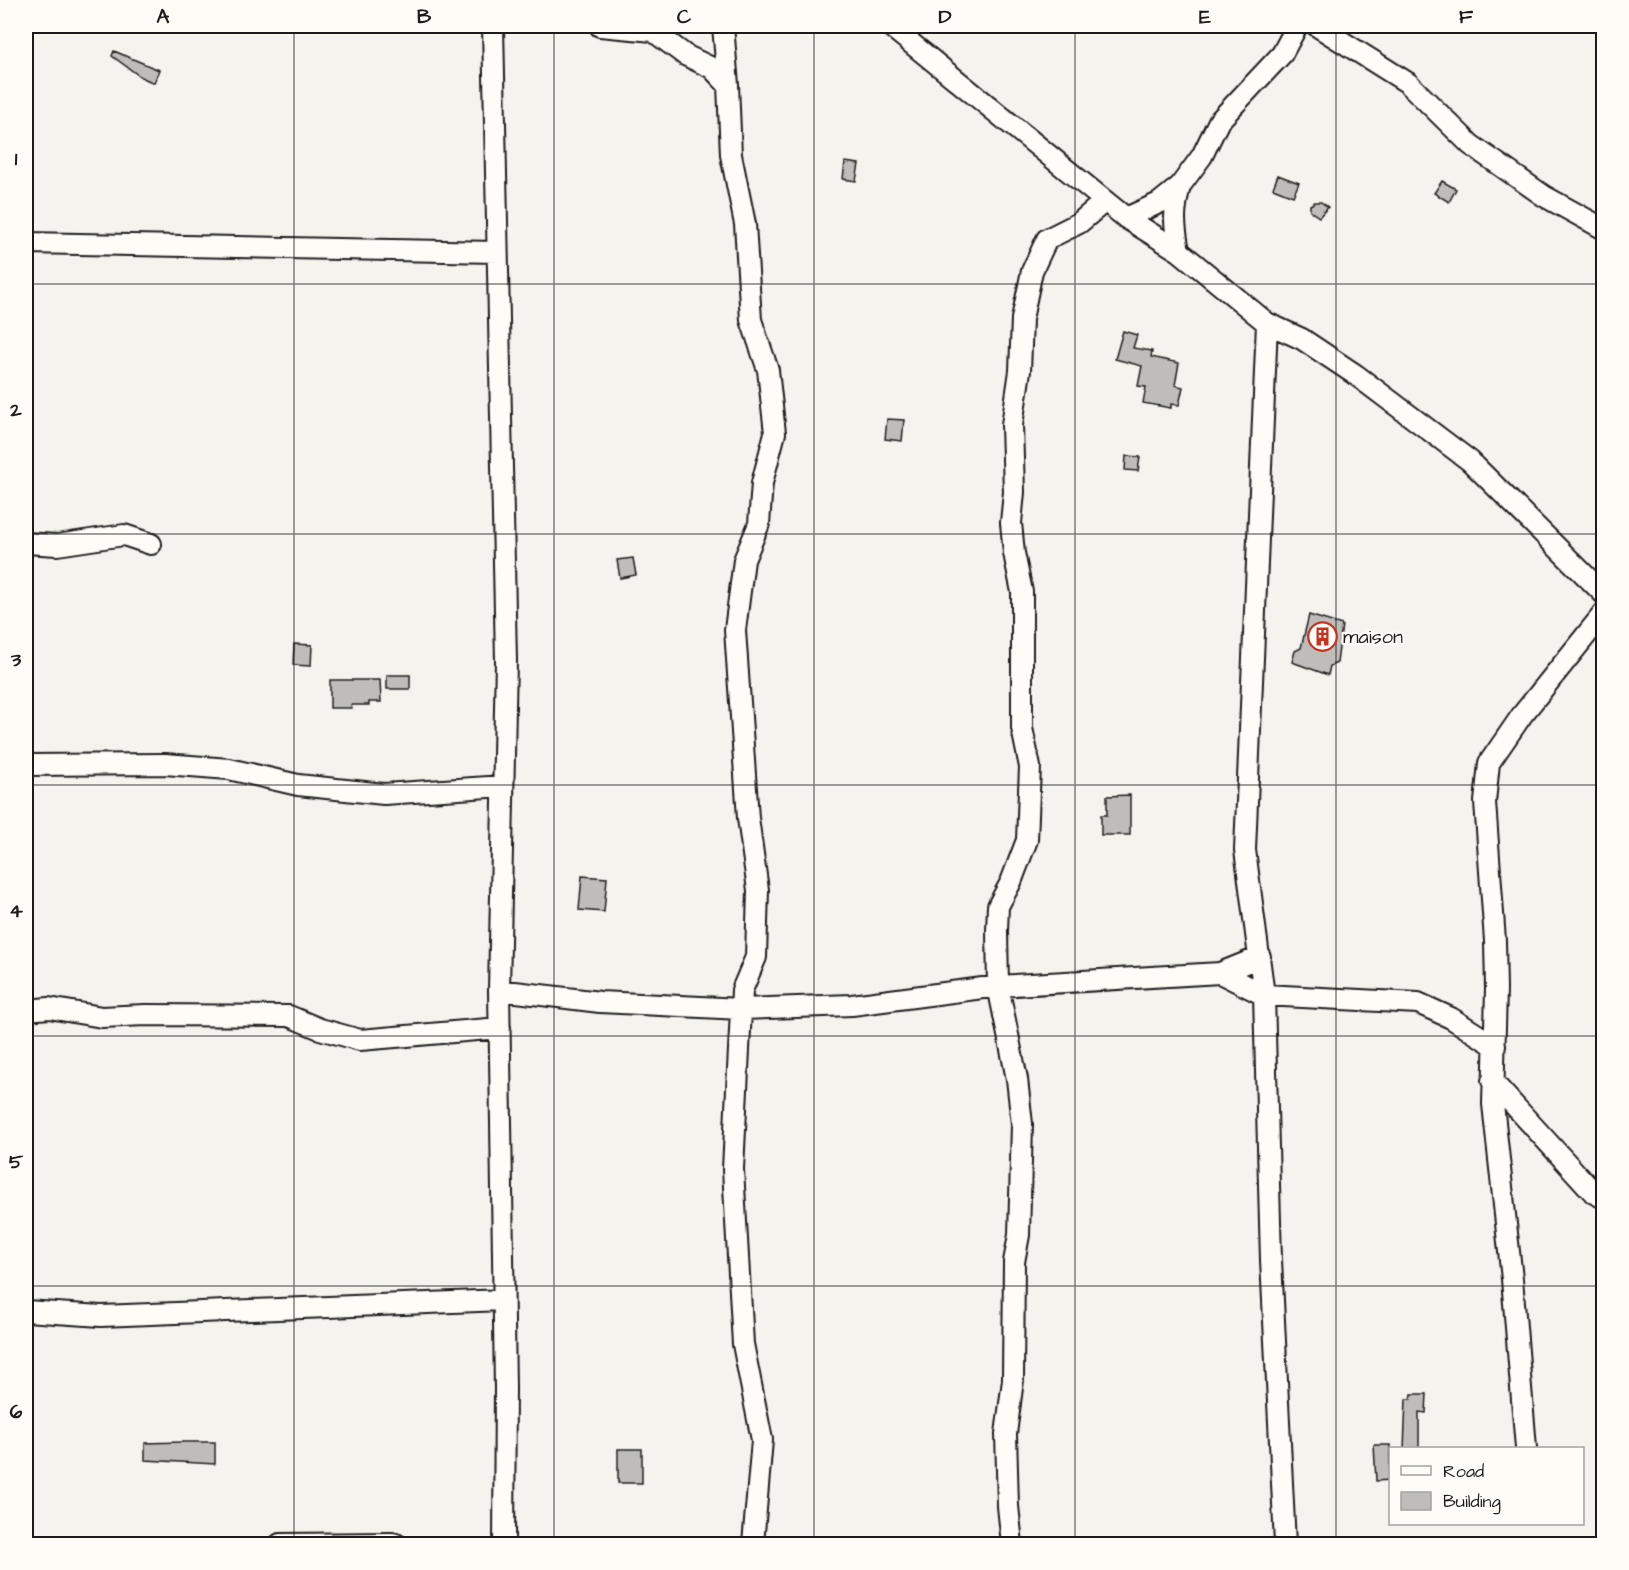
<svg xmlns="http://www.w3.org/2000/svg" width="1629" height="1570" font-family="'Architects Daughter',sans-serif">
  <rect width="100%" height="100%" fill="#f4f3ee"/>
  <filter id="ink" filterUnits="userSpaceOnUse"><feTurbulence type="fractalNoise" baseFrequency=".0167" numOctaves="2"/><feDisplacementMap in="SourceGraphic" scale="12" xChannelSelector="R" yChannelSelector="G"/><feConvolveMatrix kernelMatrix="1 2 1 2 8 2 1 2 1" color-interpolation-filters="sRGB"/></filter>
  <g filter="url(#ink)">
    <path fill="#bebdba" stroke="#1c1c1c" stroke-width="1.5" d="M114,51l45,19 -5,13 -13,-6 -29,-21z
      M845,162l14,2 -3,17 -13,-2z
      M1278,175l21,8 -6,13 -20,-8z
      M1442,181l14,8 -7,13 -15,-9z
      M1315,202h6l7,5 -9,10 -9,-6v-6z
      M1123,331l14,4 -4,13 19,3 -1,6 28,6 -4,22 8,2 -4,18 -8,-1v4l-28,-5 3,-16 -8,-1 4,-20 -27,-7z
      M887,419l17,1 -2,21 -17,-2z
      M1126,456l14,1 -2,14 -13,-1z
      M633,558l3,17 -16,3 -3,-18z
      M1309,615l33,10 -5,38 -7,3 -2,9 -36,-13 3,-11 6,-3z
      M294,644l18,1 -1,21 -18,-1z
      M387,675h23v14h-23z
      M330,680h50l1,22h-12v3h-18l1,3h-22z
      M1130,795v40h-29v-20h6v-19z
      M582,876l25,2 -3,34 -25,-2z
      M1412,1394h15l-1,19 -7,-1v37h-15l2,-50h5z
      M183,1442h32v22l-70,-4v-17z
      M1374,1445h16v35l-14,1z
      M618,1449h24v34h-24z"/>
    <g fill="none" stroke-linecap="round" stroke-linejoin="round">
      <defs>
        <path id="minor" d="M493,26l13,635 -7,329 6,398 -1,156
          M600,26l53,5 32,24 27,13 16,17
          M723,26l5,59 3,70 14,69 6,96 17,50 7,63 -13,50 -3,41 -15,36 -9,70 13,188 10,72 -2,67 -14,33 -9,179 10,175 19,96 -9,104
          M890,26l236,192 53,33 88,72 35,16 54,36 114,86 134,133
          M1317,26l91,57 63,62 73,51 60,33
          M1126,218l33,-15 21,-17 22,-30 17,-35 63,-67 15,-28
          M26,243l471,9
          M1179,251c-5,-27 -6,-38 1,-65
          M1267,323l-22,527 19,145 7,265 14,284
          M26,543l31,2 67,-10 27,9
          M26,765l139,-1 64,5 69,16 86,9 119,-8
          M1220,973l40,-16
          M499,990l101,12 141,7 111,-4 146,-19 222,-13 44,22 154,8 33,15 44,28
          M26,1010l23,-2 53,9 43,-2 144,1 31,13 40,11 140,-12
          M1492,1081l102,112 10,5
          M26,1311l75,5 402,-16
          M1526,1448l-14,-169 -19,-175 3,-115 -1,-48 -10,-139 4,-39 33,-48 82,-102
          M280,1544l112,-1 4,1
          M1012,1544l-4,-38 -2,-72 7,-54 1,-118 5,-27 3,-111 -5,-45 -19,-93 -1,-55 1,-25 13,-24 16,-42 3,-73 -8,-39v-136l-8,-39 -3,-30 3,-31 -2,-67 8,-54 2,-52 10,-48 15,-32 32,-16 26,-22"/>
      </defs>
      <use href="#minor" stroke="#1c1c1c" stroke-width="24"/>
      <use href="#minor" stroke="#fdfcf7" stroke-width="20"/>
    </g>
  </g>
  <path fill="none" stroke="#1c1c1c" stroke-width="1.5" stroke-opacity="0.55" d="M294,26v1518M554,26v1518M814,26v1518M1075,26v1518M1336,26v1518M26,284h1578M26,534h1578M26,785h1578M26,1036h1578M26,1286h1578"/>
  <defs>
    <symbol id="building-ring" viewBox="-11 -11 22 22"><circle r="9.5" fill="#fdfcf7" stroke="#c8321e" stroke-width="1.5"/><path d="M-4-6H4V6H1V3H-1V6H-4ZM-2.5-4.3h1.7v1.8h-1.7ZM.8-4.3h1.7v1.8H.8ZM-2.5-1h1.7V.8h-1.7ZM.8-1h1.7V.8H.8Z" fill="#c8321e"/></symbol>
  </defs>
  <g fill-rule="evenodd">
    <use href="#building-ring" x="1306" y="620" width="33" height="33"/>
  </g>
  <g text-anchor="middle" stroke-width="4.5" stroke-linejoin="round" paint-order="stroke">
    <g font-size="20" fill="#1c1c1c" stroke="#fdfcf7" text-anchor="start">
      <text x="1343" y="643">maison</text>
    </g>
  </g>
  <rect width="1629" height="1570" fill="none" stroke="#fdfcf7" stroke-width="66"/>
  <rect x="1389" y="1447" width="195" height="78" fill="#fdfcf7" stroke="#a3a29f" stroke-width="1.5"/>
  <rect x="1401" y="1466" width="30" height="9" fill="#fdfcf7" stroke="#a3a29f" stroke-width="1.5"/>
  <text x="1443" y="1477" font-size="18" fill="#1c1c1c">Road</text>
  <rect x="1401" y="1492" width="30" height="18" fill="#bebdba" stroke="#a3a29f" stroke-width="1.5"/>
  <text x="1443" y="1507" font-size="18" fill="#1c1c1c">Building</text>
  <rect x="33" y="33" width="1563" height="1504" fill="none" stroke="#1c1c1c" stroke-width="2"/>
  <g font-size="20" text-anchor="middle" font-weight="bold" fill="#1c1c1c">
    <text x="163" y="23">A</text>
    <text x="424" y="23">B</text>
    <text x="684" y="23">C</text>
    <text x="945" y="23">D</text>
    <text x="1205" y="23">E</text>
    <text x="1466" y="23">F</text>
    <text x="16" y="165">1</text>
    <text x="16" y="416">2</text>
    <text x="16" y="666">3</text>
    <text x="16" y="917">4</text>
    <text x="16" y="1168">5</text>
    <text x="16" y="1418">6</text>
  </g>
</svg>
